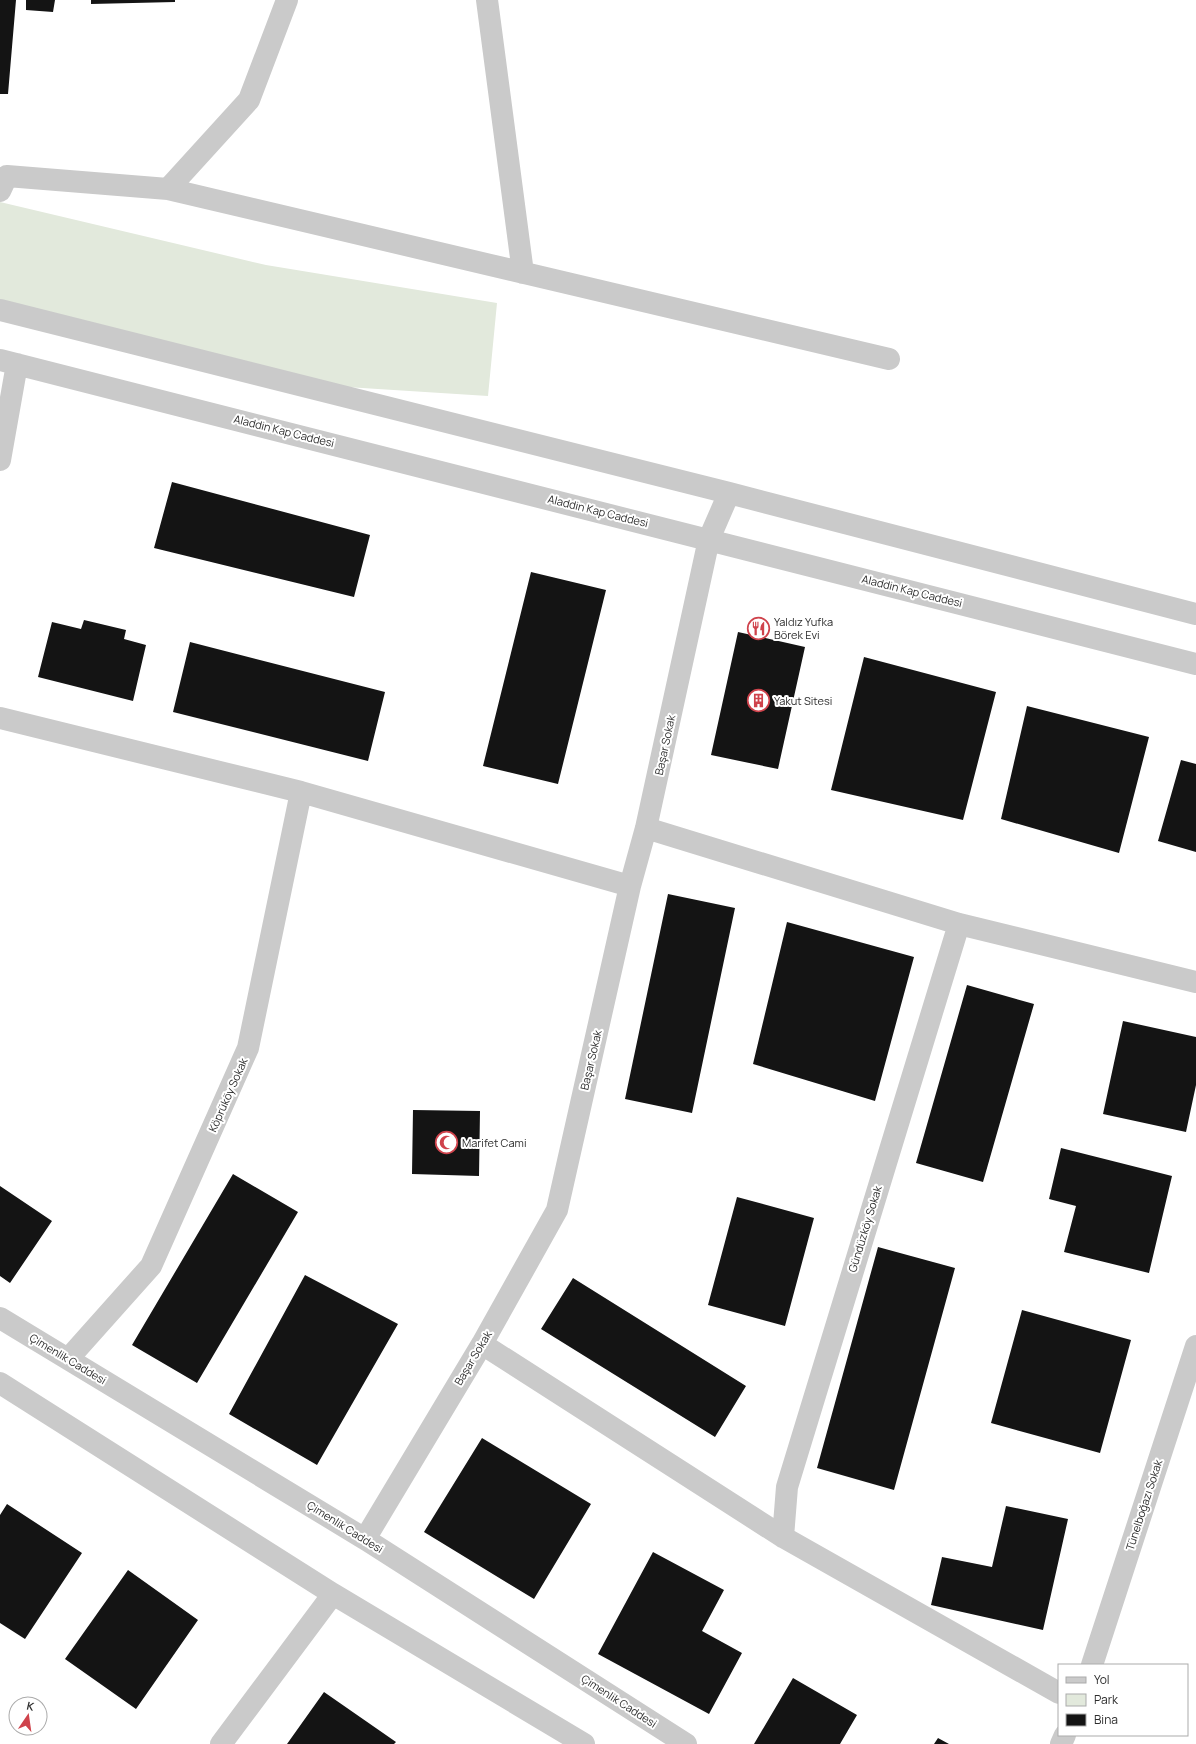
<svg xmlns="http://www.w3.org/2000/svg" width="1196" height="1744" font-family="Manrope,sans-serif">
  <rect width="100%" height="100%" fill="#fff"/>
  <path fill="#e2e9dc" d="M0,202l266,63 231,38 -9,93 -173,-11 -315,-78z"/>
  <path fill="#141414" d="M0,0h16l-8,94h-8z
    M26,0h29l-2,12 -27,-2z
    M91,0h84v2l-84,2z
    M172,482l198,53 -16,62 -200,-49z
    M531,572l75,18 -48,194 -75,-18z
    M84,620l42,10 -2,9 22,6 -13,56 -95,-24 14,-55 29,7z
    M738,632l67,15 -27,122 -67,-14z
    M190,642l195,50 -17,69 -195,-49z
    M864,657l132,35 -33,128 -132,-30z
    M1027,706l122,31 -30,116 -118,-34z
    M1181,760l15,4v88l-38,-11z
    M668,894l67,14 -43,205 -67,-14z
    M787,922l127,35 -39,144 -122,-37z
    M967,985l67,19 -51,178 -67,-19z
    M1123,1021l73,16v48l-10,47 -83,-18z
    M413,1110l67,1 -1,65 -67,-2z
    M1061,1148l111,28 -23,97 -85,-21 12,-46 -27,-7z
    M233,1174l65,38 -101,171 -65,-38z
    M0,1186l52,35 -42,62 -10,-7z
    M737,1197l77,21 -29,108 -77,-21z
    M878,1247l77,21 -61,222 -77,-22z
    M305,1275l93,49 -81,141 -88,-51z
    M573,1278l173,108 -31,51 -174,-108z
    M1022,1310l109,30 -31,113 -109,-30z
    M482,1438l109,66 -57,95 -110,-67z
    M7,1504l75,49 -57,86 -25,-16v-108z
    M1006,1506l62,13 -25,111 -112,-25 11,-48 50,10z
    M653,1552l71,38 -22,41 40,22 -33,61 -111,-60z
    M128,1570l70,50 -62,89 -71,-50z
    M793,1678l64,37 -17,29h-86z
    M324,1692l72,50 -2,2h-107z
    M938,1738l11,6h-15z"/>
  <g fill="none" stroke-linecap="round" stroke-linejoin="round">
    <path stroke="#cacaca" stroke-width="22" d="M487,0l36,273
      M168,189l81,-89 38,-100
      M0,191l7,-15 161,13 721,170
      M0,310l729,183 467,121
      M0,360l1196,304
      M0,460l17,-96
      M0,718l301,74 329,94
      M646,828l313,96 237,58
      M0,1318l365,221 321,205
      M482,1344l301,193 276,156
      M68,1359l83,-93 97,-218 53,-256
      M0,1383l333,211 251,150
      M783,1537l4,-50 172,-563
      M365,1539l117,-195 75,-134 73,-324 16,-58 63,-289 20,-46
      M1092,1665l104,-319
      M221,1744l112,-150
      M1061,1744l4,-9"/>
  </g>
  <defs>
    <symbol id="restaurant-ring" viewBox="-11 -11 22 22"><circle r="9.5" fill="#fff" stroke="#cf434c" stroke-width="1.5"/><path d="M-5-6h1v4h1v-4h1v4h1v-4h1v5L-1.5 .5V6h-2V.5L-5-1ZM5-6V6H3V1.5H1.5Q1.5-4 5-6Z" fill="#cf434c"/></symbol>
    <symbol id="building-ring" viewBox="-11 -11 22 22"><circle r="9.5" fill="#fff" stroke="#cf434c" stroke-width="1.5"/><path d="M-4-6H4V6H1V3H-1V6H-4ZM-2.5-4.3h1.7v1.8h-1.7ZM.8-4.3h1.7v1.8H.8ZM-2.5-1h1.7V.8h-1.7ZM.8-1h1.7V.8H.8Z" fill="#cf434c"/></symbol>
    <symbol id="mosque-ring" viewBox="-11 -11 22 22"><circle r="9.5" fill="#fff" stroke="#cf434c" stroke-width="1.5"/><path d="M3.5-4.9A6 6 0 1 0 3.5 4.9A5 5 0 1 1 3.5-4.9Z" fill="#cf434c"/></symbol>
  </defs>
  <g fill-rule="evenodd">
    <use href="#restaurant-ring" x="746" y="616" width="25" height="25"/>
    <use href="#building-ring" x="746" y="688" width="25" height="25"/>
    <use href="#mosque-ring" x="434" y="1130" width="25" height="25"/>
  </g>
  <g text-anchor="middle" stroke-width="4" stroke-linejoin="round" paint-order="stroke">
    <g font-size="11" fill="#2d2d2d" stroke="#fff">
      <text transform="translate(284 431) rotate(14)" y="4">Aladdin Kap Caddesi</text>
      <text transform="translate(598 511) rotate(14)" y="4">Aladdin Kap Caddesi</text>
      <text transform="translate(912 591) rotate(14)" y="4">Aladdin Kap Caddesi</text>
      <text transform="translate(665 745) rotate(-78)" y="4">Başar Sokak</text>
      <text transform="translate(591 1060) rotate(-77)" y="4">Başar Sokak</text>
      <text transform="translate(228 1095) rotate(-66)" y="4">Köprüköy Sokak</text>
      <text transform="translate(865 1229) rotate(-73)" y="4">Gündüzköy Sokak</text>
      <text transform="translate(473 1358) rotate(-59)" y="4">Başar Sokak</text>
      <text transform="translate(68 1359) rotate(31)" y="4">Çimenlik Caddesi</text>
      <text transform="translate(1144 1505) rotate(-72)" y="4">Tünelboğazı Sokak</text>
      <text transform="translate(345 1527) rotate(32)" y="4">Çimenlik Caddesi</text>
      <text transform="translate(619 1701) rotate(33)" y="4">Çimenlik Caddesi</text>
    </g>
    <g font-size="11" fill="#2d2d2d" stroke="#fff" text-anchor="start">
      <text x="774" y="626">Yaldız Yufka<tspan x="774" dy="13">Börek Evi</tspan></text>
      <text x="774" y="705">Yakut Sitesi</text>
      <text x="462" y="1147">Marifet Cami</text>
    </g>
  </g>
  <rect x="1058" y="1664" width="130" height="72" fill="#ffffff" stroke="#ababab"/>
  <rect x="1066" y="1677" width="20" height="6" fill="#cacaca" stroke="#ababab"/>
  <text x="1094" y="1684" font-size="12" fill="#2d2d2d">Yol</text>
  <rect x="1066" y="1694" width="20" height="12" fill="#e2e9dc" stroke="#ababab"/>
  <text x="1094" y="1704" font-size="12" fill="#2d2d2d">Park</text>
  <rect x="1066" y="1714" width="20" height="12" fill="#141414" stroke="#ababab"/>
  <text x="1094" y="1724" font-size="12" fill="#2d2d2d">Bina</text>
  <g transform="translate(28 1716) rotate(13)"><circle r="19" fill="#ffffff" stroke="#ababab"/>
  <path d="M0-3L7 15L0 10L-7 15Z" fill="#cf434c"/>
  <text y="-6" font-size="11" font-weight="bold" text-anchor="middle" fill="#2d2d2d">K</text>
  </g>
</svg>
